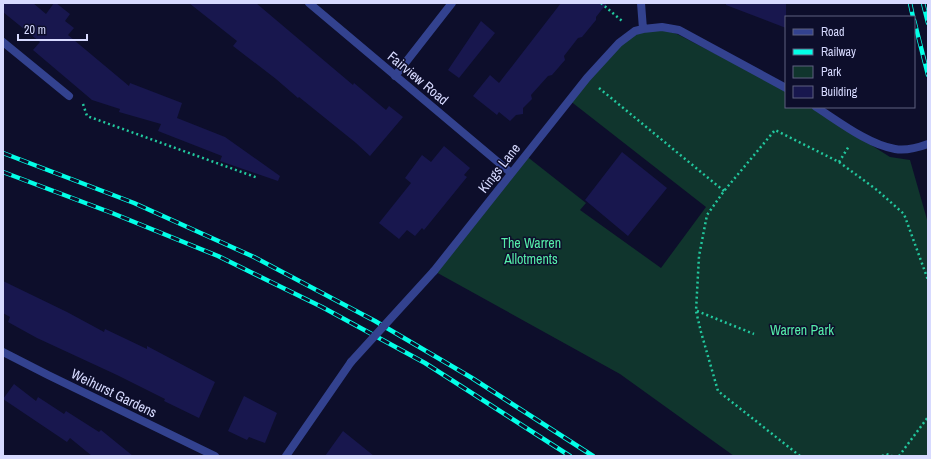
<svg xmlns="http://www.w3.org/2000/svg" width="931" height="459" font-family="'Archivo Narrow',sans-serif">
  <rect width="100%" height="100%" fill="#0d0e2b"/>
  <path fill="#10352d" d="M661,29l16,5 103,53 6,4v16h25l79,50 20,3 18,63v233h-194l-114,-82 -186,-103 91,-116 61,48 -6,7 81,58 45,-61 -137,-107 51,-54 16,-12z"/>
  <path fill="#18174e" d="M3,3h30l13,11 8,-11h2l14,11 -5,7 9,7 -6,7 61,51 1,-3 52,20 -5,15 48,19 55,39 -2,5 -58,-20 2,-5 -64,-25 3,-7 -42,-12 1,-3 -28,-9 -59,-50 7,-8 -37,-30z
    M189,3h67l97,82 1,-2 32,27 3,-4 14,11 -33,39 -14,-13 -57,-46 -1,1 -22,-19 -43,-33 4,-5z
    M561,3h46l-11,14v3l-14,17 -4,1 -14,18 1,4 -13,15 -4,1 -17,19 1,4 -9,9v6l-7,1 -6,6 -11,-9 -2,3 -24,-19 17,-21 9,8z
    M726,3h60v25l-60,-23z
    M481,21l14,12 -36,45 -11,-8z
    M444,146l26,22 -6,7 3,2 -43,53 -2,-2 -7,8 -8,-6 -8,9 -20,-16 32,-40 -6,-5 17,-23 9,7z
    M622,152l45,36 -39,48 -43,-36z
    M3,281l64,31 37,20 1,-3 42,20v-3l68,36 -16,36 -35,-17 1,-2 -48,-24 -80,-37 -29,-16 2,-5 -7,-4z
    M14,384l22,17 2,-4 26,17 2,-3 33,21 2,-2 32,26h-41l-22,-18 -3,4 -64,-43z
    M244,396l33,17 -12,30 -16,-6 -2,3 -19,-9z
    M343,431l31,25h-49z"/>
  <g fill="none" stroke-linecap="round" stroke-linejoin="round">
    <path stroke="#22c89e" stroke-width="2.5" stroke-dasharray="2 3" stroke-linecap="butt" d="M601,3l21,18
      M599,88l125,103
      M83,104l4,12 171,62
      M839,162l10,-16
      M697,311l57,23
      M800,456l-82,-65 -17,-59 -5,-21 3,-55 8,-41 17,-24 51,-61 64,32 38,28 27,24 24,66
      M882,456l4,-2 6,2
      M899,456l29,-39"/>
    <path stroke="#33428f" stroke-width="8" d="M309,3l202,170
      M641,3l2,26
      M3,42l66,54
      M395,76l57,-73
      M816,107c22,14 53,38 79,42 11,2 22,-1 33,-5
      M434,271l153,-193 32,-35 16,-12 8,-2 19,-2 17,3 107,58
      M3,352l45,23 167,81
      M286,456l65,-94"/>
    <defs>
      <path id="rail" d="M910,3l3,14
        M923,3l5,20
        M914,20l14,55
        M3,153l131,50 120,54 121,64 97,57 121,78
        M3,172l109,41 106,43 104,51 103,56 145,93"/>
    </defs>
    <use href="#rail" stroke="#03ffe7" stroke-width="4.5"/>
    <use href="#rail" stroke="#0d0e2b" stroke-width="3" stroke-dasharray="9" stroke-linecap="butt"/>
    <path stroke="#33428f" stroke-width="8" d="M351,362l83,-91"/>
  </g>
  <g text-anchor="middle" stroke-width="3" stroke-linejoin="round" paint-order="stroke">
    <g font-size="14" fill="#d7daff" stroke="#0d0e2b">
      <text transform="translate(418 78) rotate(40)" y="5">Fairview Road</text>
      <text transform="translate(499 168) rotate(-52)" y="5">Kings Lane</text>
      <text transform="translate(114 393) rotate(26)" y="5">Weihurst Gardens</text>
    </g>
    <g font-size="14" fill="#55eda9" stroke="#0d0e2b">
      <text x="531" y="248">The Warren<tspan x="531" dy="16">Allotments</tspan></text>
      <text x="802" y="335">Warren Park</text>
    </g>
  </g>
  <rect width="931" height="459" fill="none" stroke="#d7daff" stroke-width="8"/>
  <rect x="785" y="16" width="130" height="92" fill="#0d0e2b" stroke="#5e6080"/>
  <rect x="793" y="29" width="20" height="6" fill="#33428f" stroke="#5e6080"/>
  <text x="821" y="36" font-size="12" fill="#d7daff">Road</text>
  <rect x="793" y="49" width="20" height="6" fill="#03ffe7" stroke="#5e6080"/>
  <text x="821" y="56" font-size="12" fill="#d7daff">Railway</text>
  <rect x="793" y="66" width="20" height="12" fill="#10352d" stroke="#5e6080"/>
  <text x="821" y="76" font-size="12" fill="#d7daff">Park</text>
  <rect x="793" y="86" width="20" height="12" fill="#18174e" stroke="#5e6080"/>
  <text x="821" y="96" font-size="12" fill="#d7daff">Building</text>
  <path d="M18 34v6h69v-6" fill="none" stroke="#d7daff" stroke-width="2"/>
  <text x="24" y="34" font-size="12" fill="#d7daff" stroke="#0d0e2b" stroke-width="3" paint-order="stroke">20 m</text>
</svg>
